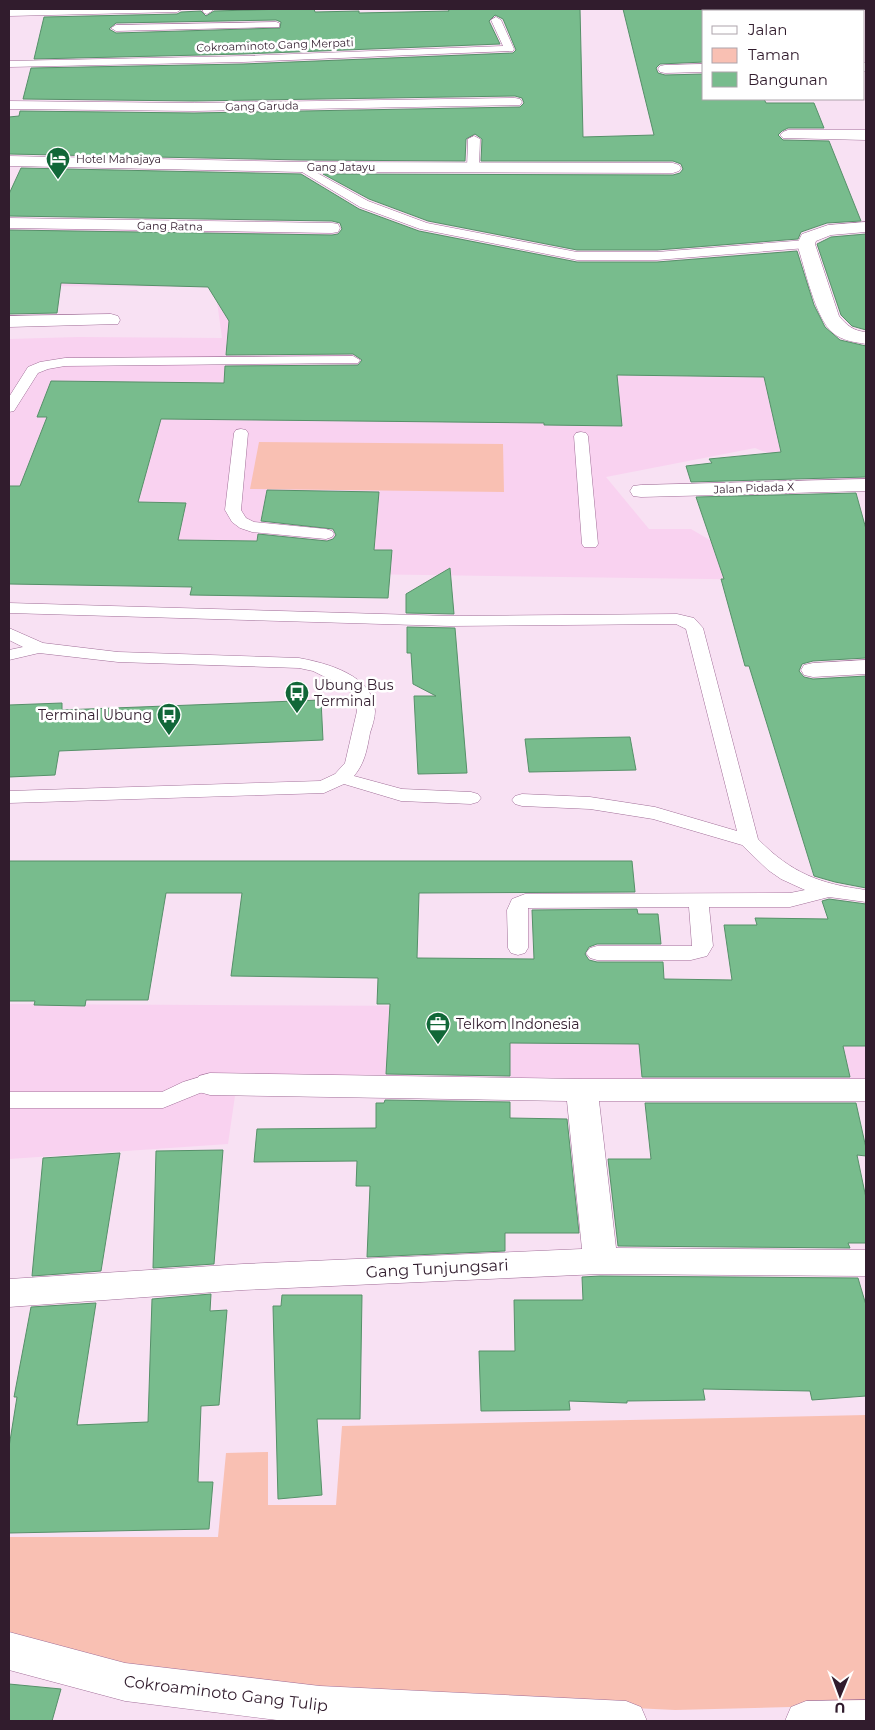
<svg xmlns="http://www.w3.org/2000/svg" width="875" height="1730" font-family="Montserrat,sans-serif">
  <rect width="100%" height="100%" fill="#f8e1f3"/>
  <path fill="#f9d2f0" d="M9,226l351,7 151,113 355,6v129l-28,1 -83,-34 -149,29 43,52h42l87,51 -769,-11v-230l69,-2 144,1 -7,-51 -201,-1 5,-9h-10z
    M9,1004l857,4v78l-629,-4 -9,62 -219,15z"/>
  <path fill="#f9c0b3" d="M259,442l244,2 1,48 -254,-3z
    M866,1415v290l-191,5 -350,-17 -197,-24 -119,-37v-95h209l8,-84 42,-1v53h68l6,-79z"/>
  <path fill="#78bc8d" stroke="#569069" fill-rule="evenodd" d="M287,9h27l1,3 44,-1v2l90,-2 -1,-2h132l3,128 71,-2 -31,-126h81v53l-44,2 -4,4 2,5 7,2 39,-1v25h60l2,4h48l10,25h-36l-6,3 -4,4 5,5 46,1 32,80 -34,2 -26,9 -3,7 -141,11h-80l-149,-29 -59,-22 -46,-25 350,1 7,-2 3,-4 -2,-5 -8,-3h-192l1,-22 -7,-5 -9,5 -1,22 -164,-1 -292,-6v-37l10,-1 1,-5 174,2 326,-6 4,-4 -2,-5 -7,-2 -321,5 -171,-2 8,-31 212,-4 270,-11 3,-3 -13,-31 -8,-4 -6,6 11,23 -257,10 -209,5 10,-42 133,-3 4,-2 20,-1 5,5 8,-5zM276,20l5,2 -1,6 -164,5 -7,-4 7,-6z
    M21,168l280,6 58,35 60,22 158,31h80l140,-11 17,54 11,22 15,13 26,6v131l-175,5 -5,-16 26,-3 -3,-4 72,-7 -17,-75 -147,-2 5,51 -78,-1v-2l-383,-4 -23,83 48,1 -8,37 79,1 1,-7 69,7 6,-2 3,-4 -3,-6 -72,-8 6,-31 112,2 -5,58h18l-4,48 -198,-3 2,-8 -183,-3v-98h11l27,-69h-10l14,-36 173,2 1,-17 133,-1 4,-5 -9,-6 -127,1 3,-34 -21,-34 -147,-4 -4,30 -48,1v-84l323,5 6,-1 4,-5 -2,-6 -8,-2 -323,-5v-22z
    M866,234v96l-14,-4 -11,-11 -24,-71 14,-7z
    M856,493l10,36v129l-53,3 -11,3 -3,7 5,6 9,2 53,-3v212l-31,-6 -21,-6 -65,-210h-4l-24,-87h3l-28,-82z
    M450,568l4,46 -48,-1v-19z
    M407,627l48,1 12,145 -49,1 -4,-78h22l-23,-12 -2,-31h-4z
    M321,700l2,40 -264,11 -4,24 -46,2v-72l53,-2v7z
    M630,737l6,33 -107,2 -4,-33z
    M9,861h623l3,31 -216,1 -2,65 117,1 -2,-49 105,-1 1,5h20l3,30h-64l-8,3 -4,7 4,6 8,2h66l1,17 68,1 -8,-55h33l-2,-7 73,1 -6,-18 7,-2 37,5v142h-23l7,31h-208l-3,-33 -129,-1v33l-124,-2 4,-70h-13l1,-26 -147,-2 11,-83h-76l-18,107h-62l-1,6 -51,-1 1,-4h-26z
    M385,1100l125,2v16l57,1 12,114h-74v18l-138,6 3,-71h-14l1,-25 -103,1 3,-33 119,-1v-25h8z
    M645,1103h211l10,45v8l-9,-1 9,43v45h-18l2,5 -232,-2 -10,-87h43z
    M223,1150l-9,114 -61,4 3,-117z
    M120,1153l-19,118 -69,5 11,-118z
    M600,1276l258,2 8,27v91l-54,4 -2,-9 -107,-2 2,11 -78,1v2l-58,-2 1,9 -89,1 -2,-60h36l-1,-51h69l-1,-23z
    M211,1294l-1,17 17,-1 -8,95 -18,1 -3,76h15l-4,47 -200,4v-86l8,-50h-3l17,-90 65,-4 -19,122 71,-3 4,-123z
    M282,1295h80l-2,124h-43l5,76 -44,4 -5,-193h8z
    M9,1684l52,5 -9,32h-43z"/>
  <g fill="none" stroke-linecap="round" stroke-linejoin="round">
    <defs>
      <path id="service" d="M65,9h117l-5,3 -168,4v-6z
        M202,9h10v2l-5,3 -3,-1z
        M496,17l5,3 13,29 -1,2 -270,11 -234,5v-6l234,-5 260,-10 -12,-26z
        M276,22l3,1v4l-163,4 -5,-3 5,-3z
        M474,136l6,3 -1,29 -6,3 -6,-3 1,-29z
        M301,164l67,37 59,22 150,29h80l149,-12 6,4 -6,4 -149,12h-80l-157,-31 -60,-22 -63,-38 -2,-2 2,-2z
        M353,356l7,4 -2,3 -293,3 -17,3 -10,4 -24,38 -5,1v-15l19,-30 12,-5 25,-4z
        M241,429l5,1 2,3 -7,77 5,8 8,4 72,7 6,2 2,3 -2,3 -6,2 -74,-7 -12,-4 -8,-6 -7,-12 9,-77 2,-3z
        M581,432l5,1 2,3 10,108 -2,3h-12l-2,-3 -8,-108 2,-3z
        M9,603l441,13 227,-2 17,4 9,10 55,211c33,34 62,45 108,51v12l-37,-5 -39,10h-81l4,39 -6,10 -16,4h-94l-7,-2 -4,-5 4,-5 7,-2h95l-3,-39 -161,1v40l-3,5 -7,2 -7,-2 -3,-5 -1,-38 5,-11 13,-5 265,-1 15,-3 -24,-11 -13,-9 -26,-25 -89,-26 -63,-10 -68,-3 -7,-2 -3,-4 3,-4 7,-2 68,3 65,10 82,24 -51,-202 -10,-5 -226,2 -441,-13z
        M9,628l34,15 75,9 181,6c27,5 75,17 76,53 0,7 -3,16 -5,22 -3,16 -5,30 -16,43l48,13 69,3 7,2 3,4 -3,4 -7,2 -70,-3 -57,-17 -20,9 -315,10v-12l311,-10 15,-7 10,-11 12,-52 -4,-15 -6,-8 -34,-17 -14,-3 -181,-6 -79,-9 -30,7v-10l14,-3 -14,-7z
        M203,1076l15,2 3,6 -3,6 -18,3 -37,15h-154v-16h153l21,-10z"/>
      <path id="minor" d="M864,63h2v8h-2z
        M704,64v8l-39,1 -5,-1 -2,-3 2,-3 5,-1z
        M515,98l5,1 2,3 -2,3 -326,6 -185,-2v-8l185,2z
        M788,130h78v10l-83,-2 -3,-3 3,-3z
        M9,156l292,6 372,1 6,2 2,3 -2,3 -6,2 -372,-1 -292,-6z
        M9,218l323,5 6,1 2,4 -2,4 -6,1 -323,-5z
        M866,222v10l-35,3 -15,6 -1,3 24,72c8,10 15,15 27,16v12c-12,-2 -23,-3 -33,-11 -18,-15 -28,-65 -36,-89l5,-10 26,-9z
        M111,314l7,2 2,4 -2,4 -109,3v-11z
        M866,479v12l-225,6 -8,-1 -3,-5 3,-5 8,-1z
        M866,660v14l-53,3 -9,-2 -3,-5 3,-5 9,-2z
        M210,1073l372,6h284v22h-267l17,147 250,2v26l-266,-2 -357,16 -234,17v-28l234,-15 339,-15 -15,-148 -357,-6 -11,-3 -5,-8 5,-8z
        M9,1632l116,31 195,23 306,15 15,6 6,14h-362l-160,-20 -116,-31z
        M866,1700v21h-81l6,-14 15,-6z"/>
    </defs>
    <use href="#service" stroke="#a16e98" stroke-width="1"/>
    <use href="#minor" stroke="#a16e98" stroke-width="1"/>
    <use href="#service" fill="#fff" fill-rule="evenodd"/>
    <use href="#minor" fill="#fff" fill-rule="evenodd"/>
  </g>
  <defs>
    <symbol id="hotel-pin" viewBox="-11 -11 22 30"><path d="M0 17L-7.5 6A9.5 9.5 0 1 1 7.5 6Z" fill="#116738" stroke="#fff"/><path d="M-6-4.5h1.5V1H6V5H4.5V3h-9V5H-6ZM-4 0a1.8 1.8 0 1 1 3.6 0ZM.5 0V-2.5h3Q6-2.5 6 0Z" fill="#fff"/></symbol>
    <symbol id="bus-pin" viewBox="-11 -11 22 30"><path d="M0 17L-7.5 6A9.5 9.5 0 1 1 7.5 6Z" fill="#116738" stroke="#fff"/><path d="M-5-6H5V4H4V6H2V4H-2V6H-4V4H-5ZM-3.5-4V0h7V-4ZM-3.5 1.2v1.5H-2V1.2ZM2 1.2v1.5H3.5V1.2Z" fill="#fff"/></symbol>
    <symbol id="office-pin" viewBox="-11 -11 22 30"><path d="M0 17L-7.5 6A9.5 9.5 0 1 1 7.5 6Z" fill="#116738" stroke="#fff"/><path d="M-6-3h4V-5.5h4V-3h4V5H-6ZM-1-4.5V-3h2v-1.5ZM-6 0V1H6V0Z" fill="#fff"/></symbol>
  </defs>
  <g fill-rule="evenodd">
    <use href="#hotel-pin" x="44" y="145" width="28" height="38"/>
    <use href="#bus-pin" x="283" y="679" width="28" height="38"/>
    <use href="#bus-pin" x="155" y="701" width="28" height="38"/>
    <use href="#office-pin" x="424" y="1010" width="28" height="38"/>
  </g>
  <g text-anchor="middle" stroke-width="5" stroke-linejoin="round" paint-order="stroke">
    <g font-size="11" fill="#311c2d" stroke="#fff">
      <text transform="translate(275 45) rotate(-2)" y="4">Cokroaminoto Gang Merpati</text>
      <text transform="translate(262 106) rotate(-1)" y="4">Gang Garuda</text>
      <text x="341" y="171">Gang Jatayu</text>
      <text transform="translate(170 226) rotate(1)" y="4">Gang Ratna</text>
      <text transform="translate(754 488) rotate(-2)" y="4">Jalan Pidada X</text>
    </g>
    <g font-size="11" fill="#311c2d" stroke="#fff" text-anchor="start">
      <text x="76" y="163">Hotel Mahajaya</text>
    </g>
    <g font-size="14" fill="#311c2d" stroke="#fff" text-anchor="start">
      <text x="314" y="690">Ubung Bus<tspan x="314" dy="16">Terminal</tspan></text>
      <text x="152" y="720" text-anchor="end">Terminal Ubung</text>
      <text x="456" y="1029">Telkom Indonesia</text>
    </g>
    <g font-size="16" fill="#311c2d" stroke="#fff">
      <text transform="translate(437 1268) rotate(-3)" y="6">Gang Tunjungsari</text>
      <text transform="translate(226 1693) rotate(7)" y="6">Cokroaminoto Gang Tulip</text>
    </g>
  </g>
  <rect width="875" height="1730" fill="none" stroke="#311c2d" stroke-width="20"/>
  <rect x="702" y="10" width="162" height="90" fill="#ffffff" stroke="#ada4ab"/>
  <rect x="712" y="26" width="25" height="8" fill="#ffffff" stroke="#ada4ab"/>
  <text x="748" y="35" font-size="15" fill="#311c2d">Jalan</text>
  <rect x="712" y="48" width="25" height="15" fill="#f9c0b3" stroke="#ada4ab"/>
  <text x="748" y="60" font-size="15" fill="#311c2d">Taman</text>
  <rect x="712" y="72" width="25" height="15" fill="#78bc8d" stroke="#ada4ab"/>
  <text x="748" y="85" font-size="15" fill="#311c2d">Bangunan</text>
  <g transform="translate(840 1695) rotate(181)" stroke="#ffffff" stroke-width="4" paint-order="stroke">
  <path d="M0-4L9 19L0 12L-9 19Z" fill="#311c2d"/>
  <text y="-8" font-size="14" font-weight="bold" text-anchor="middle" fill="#311c2d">U</text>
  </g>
</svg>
